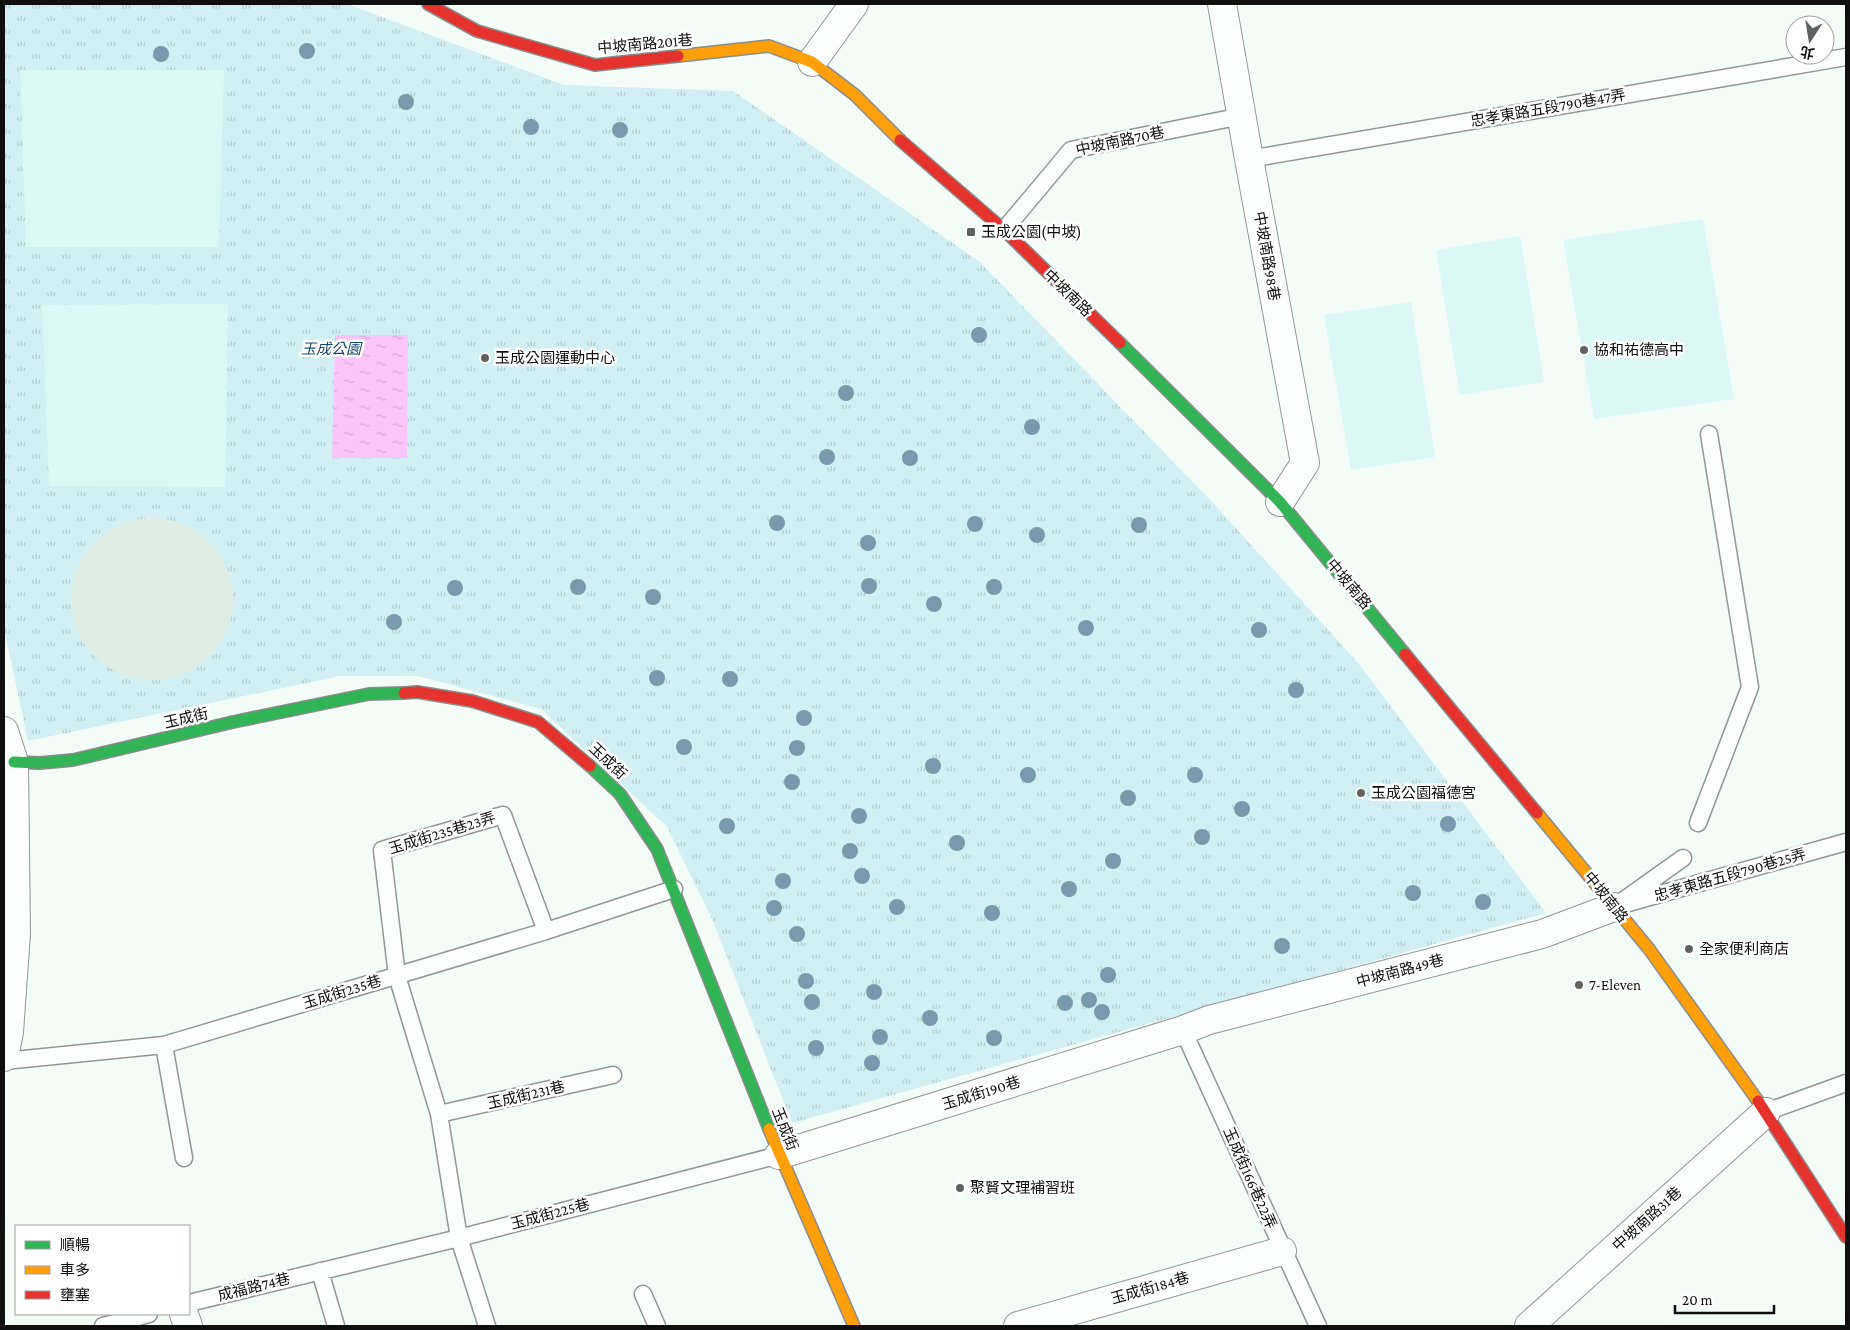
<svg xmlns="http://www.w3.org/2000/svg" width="1850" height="1330" font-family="'Crimson Pro','Noto Sans TC',serif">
  <defs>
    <pattern id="park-tufts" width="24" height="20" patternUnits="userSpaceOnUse" patternTransform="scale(1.25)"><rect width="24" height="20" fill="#d2f0f3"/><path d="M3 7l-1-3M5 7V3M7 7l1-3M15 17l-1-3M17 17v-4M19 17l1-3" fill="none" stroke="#b3cdcf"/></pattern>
    <pattern id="water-ripples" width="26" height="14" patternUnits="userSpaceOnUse" patternTransform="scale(1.25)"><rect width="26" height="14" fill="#fac6fa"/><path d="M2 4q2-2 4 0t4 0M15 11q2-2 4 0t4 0" fill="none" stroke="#d5a9d5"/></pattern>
  </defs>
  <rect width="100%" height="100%" fill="#f4fcf8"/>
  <path fill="url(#park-tufts)" d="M4,4h343l217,81 169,6 247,171 235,243 144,159 187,249 -754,210 -80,-204 -45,-92 -126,-118 -123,-33h-78l-312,65 -24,-113z"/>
  <path fill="#dcf8f6" d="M20,70h204l-5,177h-193z
    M1703,219l31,180 -140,20 -31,-179z
    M1520,236l24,146 -84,13 -24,-145z
    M1411,302l24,155 -84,13 -27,-155z
    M228,304l-3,183 -176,-1 -7,-181z"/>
  <path fill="#dfede5" d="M71 599a81 81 0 1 1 162 0a81 81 0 1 1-162 0Z"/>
  <path fill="url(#water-ripples)" d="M335,335h73l-1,123h-75z"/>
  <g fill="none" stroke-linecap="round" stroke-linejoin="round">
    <defs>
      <path id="lane" d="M1249,159l597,-102
        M1004,230l67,-80 171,-34
        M1698,823l52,-136 -41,-253
        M1624,900l59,-42
        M1614,907l232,-65
        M1183,1030l135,296
        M164,1045l20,113
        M4,1061l160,-16 382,-114 128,-42
        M1766,1112l80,-29
        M439,1114l174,-39
        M320,1271l16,55
        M643,1294l14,32
        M189,1303l270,-65 320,-83
        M103,1326l46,-12
        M487,1326l-28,-88 -20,-124 -42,-138 -15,-126 121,-35 43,116"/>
      <path id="street" d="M1222,4l27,155 56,304 -25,39
        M812,62l42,-58
        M4,731l10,31 2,172 -7,98 -5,25
        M779,1155l404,-125 26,-10 333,-86 72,-27
        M184,1314l4,12
        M1018,1326l264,-75
        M1529,1326l237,-214"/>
      <path id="fast" d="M1120,343l160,159 125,152
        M14,762l26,1 33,-3 160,-38 136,-28 35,-1
        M590,766l30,28 37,55 112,280"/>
      <path id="slow" d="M678,56l91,-10 43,16 43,33 45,45
        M1537,813l112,136 109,152
        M769,1129l85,197"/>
      <path id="jam" d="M428,4l49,27 118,34 83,-9
        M900,140l104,90 116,113
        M1405,654l132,159
        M404,693l13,-1 55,9 66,21 52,44
        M1758,1101l88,136"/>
    </defs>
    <use href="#lane" stroke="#929694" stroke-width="19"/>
    <use href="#street" stroke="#929694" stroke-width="30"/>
    <use href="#fast" stroke="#898c8b" stroke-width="14"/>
    <use href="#slow" stroke="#898c8b" stroke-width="14"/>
    <use href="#jam" stroke="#898c8b" stroke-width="14"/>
    <use href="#lane" stroke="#fdfffe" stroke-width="16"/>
    <use href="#street" stroke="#fdfffe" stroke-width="28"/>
    <use href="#fast" stroke="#30b455" stroke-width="11"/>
    <use href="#slow" stroke="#ff9f0a" stroke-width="11"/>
    <use href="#jam" stroke="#e5322d" stroke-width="11"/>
  </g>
  <g fill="#7a99ad">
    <circle cx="307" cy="51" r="8"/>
    <circle cx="161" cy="54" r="8"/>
    <circle cx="406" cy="102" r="8"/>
    <circle cx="531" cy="127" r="8"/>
    <circle cx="620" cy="130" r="8"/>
    <circle cx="979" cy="335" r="8"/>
    <circle cx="846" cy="393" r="8"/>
    <circle cx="1032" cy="427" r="8"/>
    <circle cx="827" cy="457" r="8"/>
    <circle cx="910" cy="458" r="8"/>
    <circle cx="777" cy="523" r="8"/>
    <circle cx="975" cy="524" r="8"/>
    <circle cx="1139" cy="525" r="8"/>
    <circle cx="1037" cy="535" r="8"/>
    <circle cx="868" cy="543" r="8"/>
    <circle cx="869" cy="586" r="8"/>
    <circle cx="578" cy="587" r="8"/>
    <circle cx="994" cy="587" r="8"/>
    <circle cx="455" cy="588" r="8"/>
    <circle cx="653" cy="597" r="8"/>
    <circle cx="934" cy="604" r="8"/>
    <circle cx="394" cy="622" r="8"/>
    <circle cx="1086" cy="628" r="8"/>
    <circle cx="1259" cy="630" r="8"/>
    <circle cx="657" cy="678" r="8"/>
    <circle cx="730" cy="679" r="8"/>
    <circle cx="1296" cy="690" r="8"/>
    <circle cx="804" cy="718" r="8"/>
    <circle cx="684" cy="747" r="8"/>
    <circle cx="797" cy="748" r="8"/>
    <circle cx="933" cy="766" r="8"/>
    <circle cx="1028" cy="775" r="8"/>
    <circle cx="1195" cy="775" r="8"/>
    <circle cx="792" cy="782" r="8"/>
    <circle cx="1128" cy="798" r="8"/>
    <circle cx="1242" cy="809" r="8"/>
    <circle cx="859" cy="816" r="8"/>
    <circle cx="1448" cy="824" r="8"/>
    <circle cx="727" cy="826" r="8"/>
    <circle cx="1202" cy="837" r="8"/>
    <circle cx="957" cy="843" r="8"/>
    <circle cx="850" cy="851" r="8"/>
    <circle cx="1113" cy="861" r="8"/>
    <circle cx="862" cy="876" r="8"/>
    <circle cx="783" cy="881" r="8"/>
    <circle cx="1069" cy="889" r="8"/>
    <circle cx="1413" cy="893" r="8"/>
    <circle cx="1483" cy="902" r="8"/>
    <circle cx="897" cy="907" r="8"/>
    <circle cx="774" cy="908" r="8"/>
    <circle cx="992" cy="913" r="8"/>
    <circle cx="797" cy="934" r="8"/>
    <circle cx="1282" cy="946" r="8"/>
    <circle cx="1108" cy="975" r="8"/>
    <circle cx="806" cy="981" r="8"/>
    <circle cx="874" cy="992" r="8"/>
    <circle cx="1089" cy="1000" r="8"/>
    <circle cx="812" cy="1002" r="8"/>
    <circle cx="1065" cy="1003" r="8"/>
    <circle cx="1102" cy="1012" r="8"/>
    <circle cx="930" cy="1018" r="8"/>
    <circle cx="880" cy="1037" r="8"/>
    <circle cx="994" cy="1038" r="8"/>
    <circle cx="816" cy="1048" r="8"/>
    <circle cx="872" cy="1063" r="8"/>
  </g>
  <g fill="#5f6261" stroke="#fff" stroke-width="2">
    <rect x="966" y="227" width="10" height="10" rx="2.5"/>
    <circle cx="1584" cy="350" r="5"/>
    <circle cx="485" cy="358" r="5"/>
    <circle cx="1361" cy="793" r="5"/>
    <circle cx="1689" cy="949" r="5"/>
    <circle cx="1579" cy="985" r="5"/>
    <circle cx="960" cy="1188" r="5"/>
  </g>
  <g text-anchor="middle" stroke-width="5" stroke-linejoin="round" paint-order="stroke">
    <g font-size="15" fill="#0f0f0f" stroke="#fff">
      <text transform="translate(645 44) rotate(-5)" y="5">中坡南路201巷</text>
      <text transform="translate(1548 108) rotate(-10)" y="5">忠孝東路五段790巷47弄</text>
      <text transform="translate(1120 141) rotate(-12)" y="5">中坡南路70巷</text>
      <text transform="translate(1267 256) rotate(80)" y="5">中坡南路98巷</text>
      <text transform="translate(1068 293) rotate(44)" y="5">中坡南路</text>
      <text transform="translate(1349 584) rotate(50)" y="5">中坡南路</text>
      <text transform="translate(186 718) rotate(-13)" y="5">玉成街</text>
      <text transform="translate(608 761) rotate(43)" y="5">玉成街</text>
      <text transform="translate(442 833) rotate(-17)" y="5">玉成街235巷23弄</text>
      <text transform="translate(1730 875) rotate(-16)" y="5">忠孝東路五段790巷25弄</text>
      <text transform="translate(1606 897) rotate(51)" y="5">中坡南路</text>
      <text transform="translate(1400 971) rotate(-15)" y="5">中坡南路49巷</text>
      <text transform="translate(342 992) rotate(-17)" y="5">玉成街235巷</text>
      <text transform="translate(981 1093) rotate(-17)" y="5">玉成街190巷</text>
      <text transform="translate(526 1095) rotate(-13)" y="5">玉成街231巷</text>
      <text transform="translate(785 1129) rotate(68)" y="5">玉成街</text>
      <text transform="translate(1250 1178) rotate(66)" y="5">玉成街166巷22弄</text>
      <text transform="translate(550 1214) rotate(-15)" y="5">玉成街225巷</text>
      <text transform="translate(1647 1219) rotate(-42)" y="5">中坡南路31巷</text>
      <text transform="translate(254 1287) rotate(-14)" y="5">成福路74巷</text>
      <text transform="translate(1150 1288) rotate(-16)" y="5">玉成街184巷</text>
    </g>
    <g font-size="15" fill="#0f0f0f" stroke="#fff" text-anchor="start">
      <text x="981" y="237">玉成公園(中坡)</text>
      <text x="1594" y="355">協和祐德高中</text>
      <text x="495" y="363">玉成公園運動中心</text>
      <text x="1371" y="798">玉成公園福德宮</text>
      <text x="1699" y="954">全家便利商店</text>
      <text x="1589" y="990">7-Eleven</text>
      <text x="970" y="1193">聚賢文理補習班</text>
    </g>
    <g font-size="15" font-style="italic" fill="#17486f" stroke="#fff">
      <text x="331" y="354">玉成公園</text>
    </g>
  </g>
  <rect width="1850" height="1330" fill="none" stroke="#0f0f0f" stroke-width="10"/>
  <rect x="15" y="1225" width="175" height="90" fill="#ffffff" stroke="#9f9f9f"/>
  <rect x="25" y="1241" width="25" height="8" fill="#30b455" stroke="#9f9f9f"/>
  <text x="60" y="1250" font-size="15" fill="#0f0f0f">順暢</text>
  <rect x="25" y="1266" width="25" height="8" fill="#ff9f0a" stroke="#9f9f9f"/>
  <text x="60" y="1275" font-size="15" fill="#0f0f0f">車多</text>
  <rect x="25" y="1291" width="25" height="8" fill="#e5322d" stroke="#9f9f9f"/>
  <text x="60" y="1300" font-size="15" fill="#0f0f0f">壅塞</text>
  <g transform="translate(1810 40) rotate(192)"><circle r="24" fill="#ffffff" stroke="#9f9f9f"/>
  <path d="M0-4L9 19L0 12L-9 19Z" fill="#5f6261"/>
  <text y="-8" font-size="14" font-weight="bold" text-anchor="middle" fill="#0f0f0f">北</text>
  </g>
  <path d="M1675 1305v8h99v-8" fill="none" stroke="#0f0f0f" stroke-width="2.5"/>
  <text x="1682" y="1305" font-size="15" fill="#0f0f0f" stroke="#ffffff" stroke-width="4" paint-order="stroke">20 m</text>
</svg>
